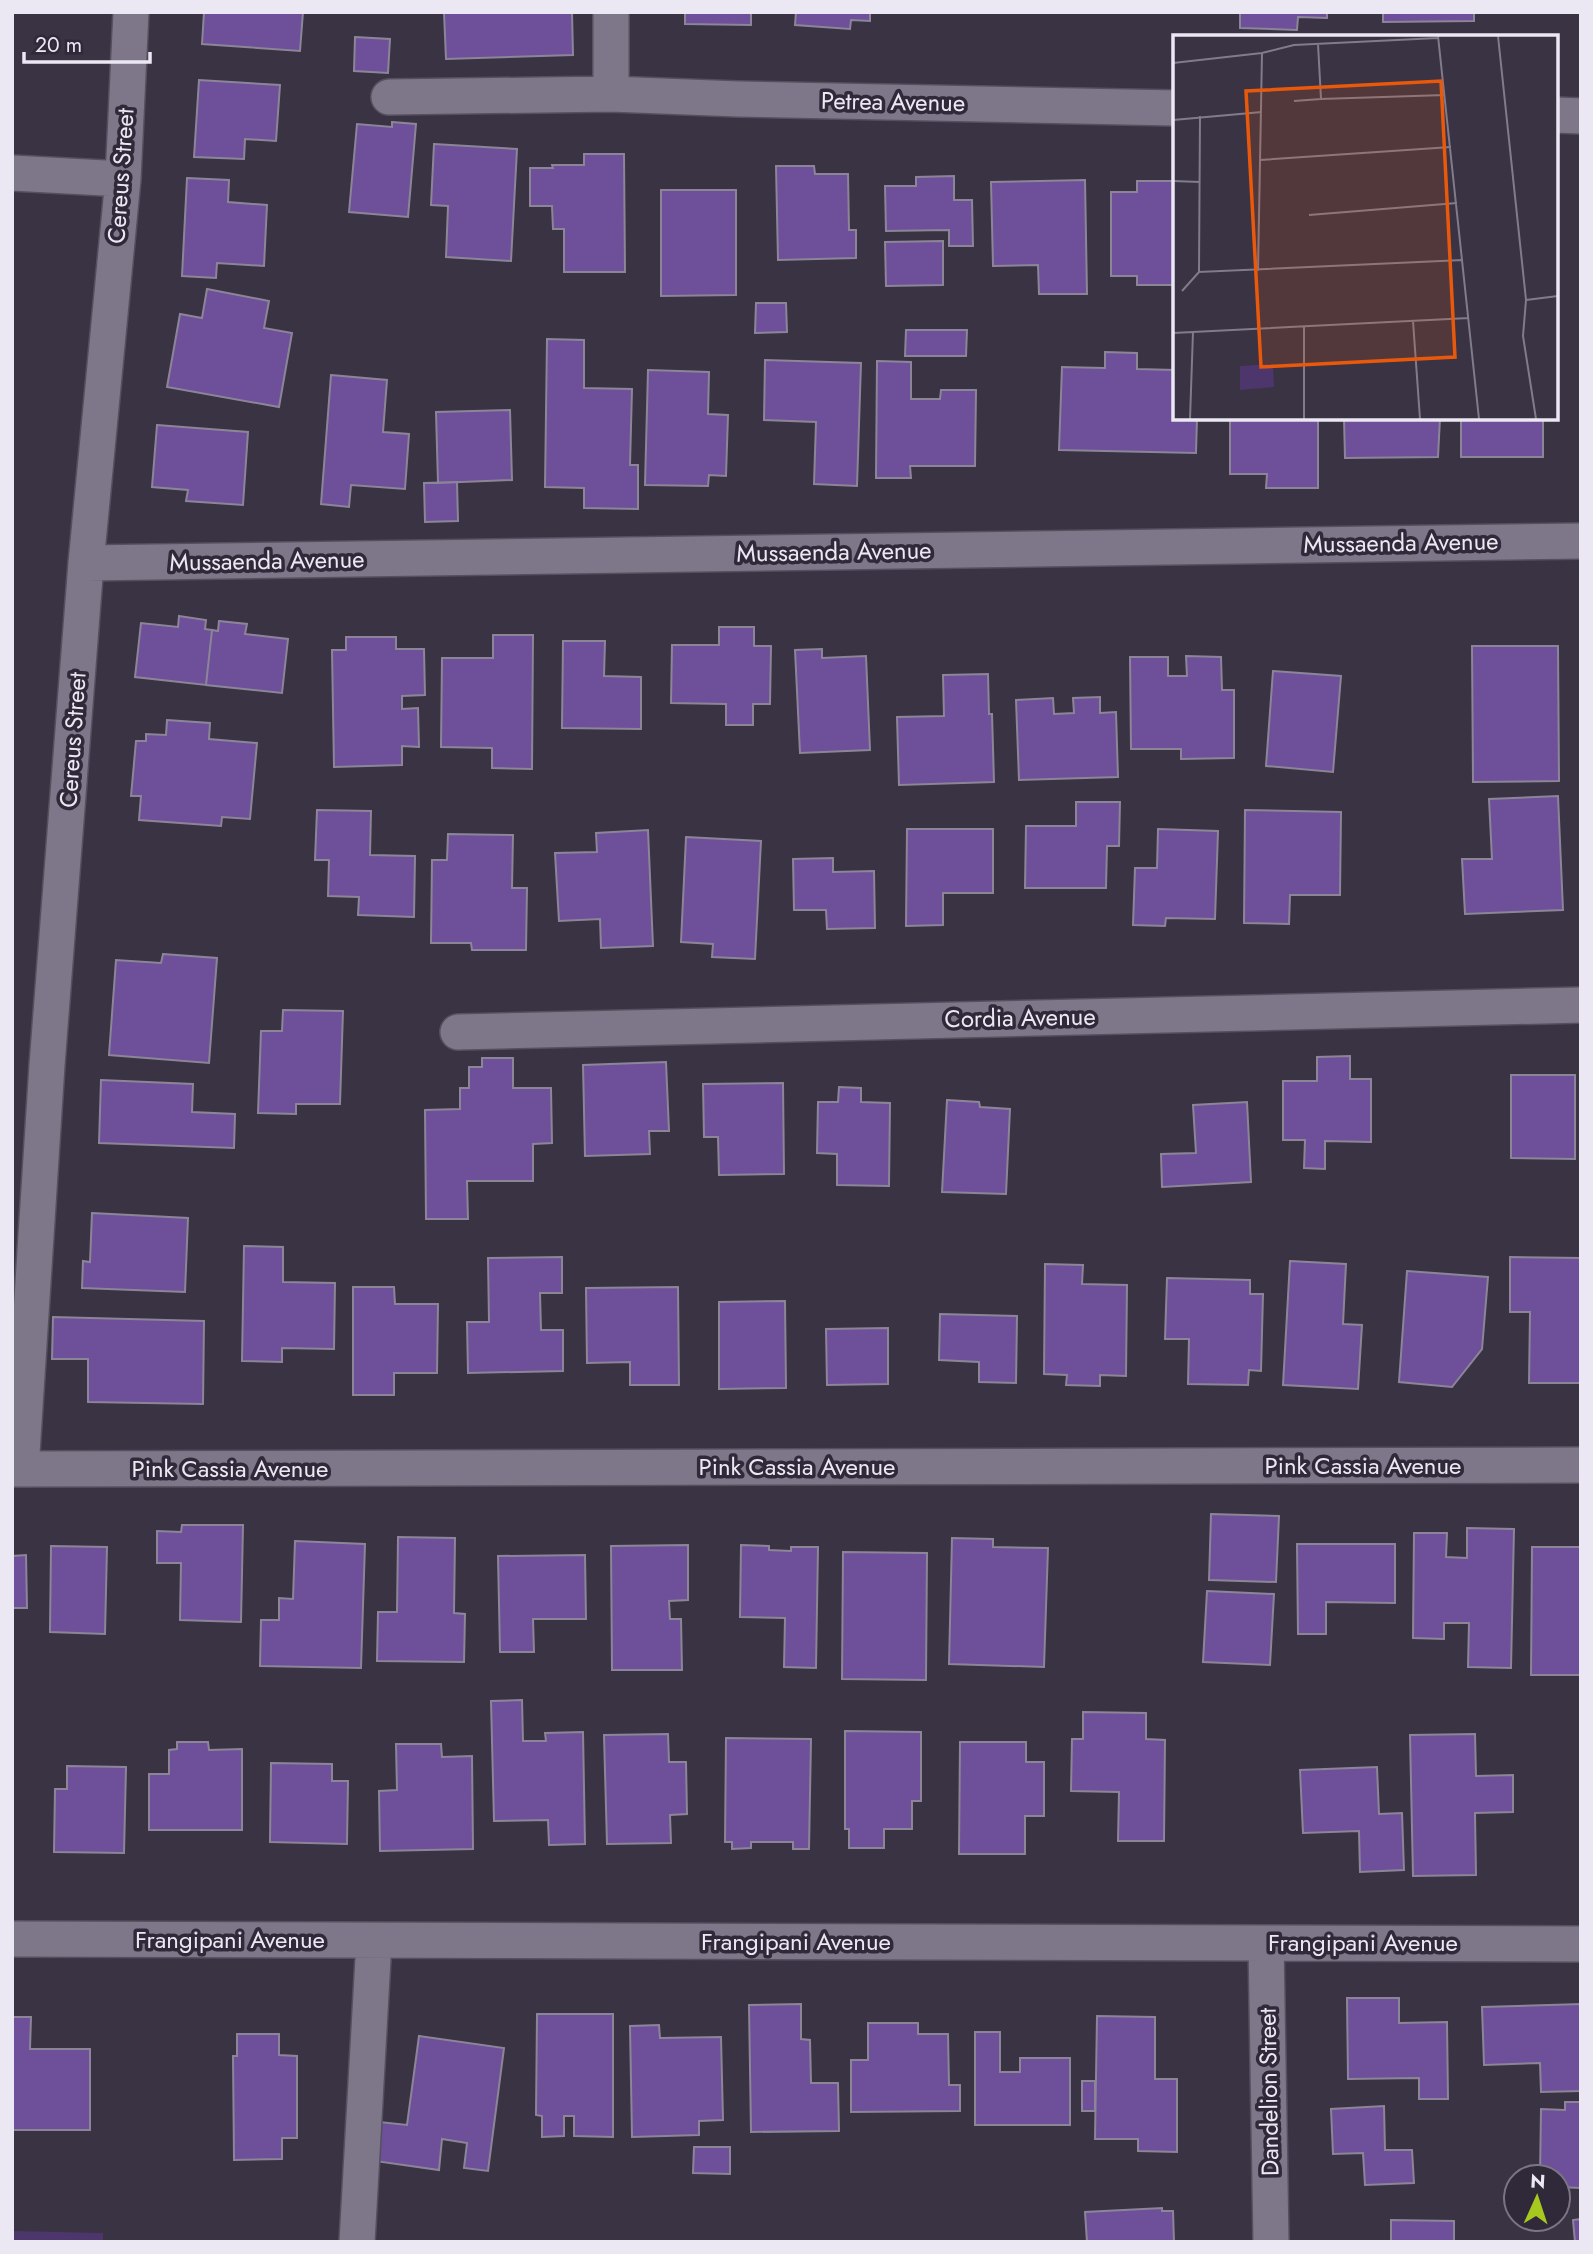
<svg xmlns="http://www.w3.org/2000/svg" width="1593" height="2254" font-family="Jost,sans-serif">
  <rect width="100%" height="100%" fill="#393344"/>
  <path fill="#4c366b" d="M12,2231l91,2v9h-91z"/>
  <path fill="#6e4f99" stroke="#8c8598" stroke-width="2" d="M204,12h99l-3,39 -98,-7z
    M444,12h128l1,43 -127,4z
    M685,12h66v13l-66,-1z
    M796,12h74v9l-19,-1 -1,9 -55,-4z
    M1240,12h87v6l-29,-1 -1,13 -57,-2z
    M1383,12h91v9l-91,1z
    M355,37l35,2 -2,34 -34,-2z
    M199,80l81,5 -4,56 -31,-2 -1,20 -50,-2z
    M392,122l24,2 -8,93 -59,-5 8,-88 35,3z
    M434,144l83,5 -6,112 -65,-4 2,-51 -17,-1z
    M584,154h40l1,118h-61v-43h-11l-1,-23h-22v-38h23l-1,-3h32z
    M776,166h38l1,8h33l1,56h7v28l-78,2z
    M954,176v24h18l1,46h-24v-16l-63,1 -1,-45h31v-9z
    M187,178l42,2 -1,22 39,3 -3,61 -47,-3 -1,15 -34,-2z
    M1085,180l2,114h-48l-1,-29 -45,1 -2,-84z
    M1137,181h38v104h-38v-9h-26v-84h26z
    M661,190h75v105l-75,1z
    M943,241v44l-57,1 -1,-44z
    M207,289l62,12 -5,27 28,5 -13,74 -112,-20 13,-73 22,4z
    M756,303h30l1,29 -32,1z
    M906,330h61l-1,26h-61z
    M547,339l37,1v48l48,1 -2,76h8v44l-54,-1v-20l-39,-1z
    M1105,352l32,1v16l38,1v48h22l-1,35 -137,-3 3,-83 43,1z
    M765,360l96,3 -4,123 -43,-2 2,-62 -52,-2z
    M877,361l34,1v37h29l1,-9h35l-1,76h-65l1,12h-35z
    M648,370l61,2 -1,42 20,1 -2,61 -17,-1 -1,11 -63,-1z
    M331,375l56,5 -4,52 26,2 -4,55 -54,-4 -2,22 -28,-3z
    M510,410l2,70 -74,3 -2,-71z
    M1230,418h88v70h-52l1,-14h-37z
    M1344,418h96l-2,39 -93,1z
    M1461,418h82v39h-82z
    M157,425l91,7 -5,73 -57,-4 2,-11 -36,-3z
    M457,482l1,39 -33,1 -1,-39z
    M179,616l27,4 -1,9 7,1 -6,55 -71,-8 6,-54 37,4z
    M219,621l28,3 -2,10 43,5 -6,54 -76,-8 6,-55 6,1z
    M719,627h35v19h17l-1,58h-17v21h-27v-21l-55,-1 1,-58h47z
    M493,635h40l-1,134 -40,-1v-20l-51,-1 1,-89h51z
    M346,637h50v12h28l1,46 -23,1v13l16,-1 1,39 -17,-1v19l-68,2 -2,-117h14z
    M563,641h42l-1,35 37,1v52l-79,-1z
    M1472,646h86l1,135 -86,1z
    M822,649v9l44,-2 4,94 -70,3 -5,-103z
    M1186,656l35,1 1,33h12v68l-53,1v-10h-50l-1,-92h38v19h19z
    M1273,671l68,5 -8,96 -67,-6z
    M988,674l1,40h3l2,68 -95,3 -2,-68 47,-1 -1,-41z
    M1100,697v16l16,-1 2,65 -99,3 -3,-80 37,-2 1,16 20,-1 -1,-15z
    M167,720l43,3 -1,16 48,4 -7,76 -28,-2 -1,9 -82,-6 2,-24h-10l5,-55h10v-7l20,1z
    M1558,796l5,114 -98,4 -3,-55h30l-3,-60z
    M1076,802h44l-1,44h-12l-1,42h-81l1,-62h50z
    M317,810l54,1 -1,44 45,1 -1,61 -56,-2 1,-18 -31,-1 1,-36h-14z
    M1245,810l96,2 -1,83h-50l-1,29 -45,-1z
    M907,829h86v64h-50v32l-37,1z
    M1158,829l60,2 -3,88 -49,-1 -1,8 -32,-1 2,-57h22z
    M648,830l5,116 -52,2 -1,-29 -41,2 -4,-68 42,-1 -1,-19z
    M448,834l65,1 -1,53h15l-1,62h-54l-1,-7h-40l1,-83h15z
    M686,837l75,4 -6,118 -43,-2 1,-13 -32,-2z
    M833,858v14l41,-1 1,57 -48,1 -1,-19h-32l-1,-51z
    M163,954l54,4 -8,105 -100,-8 7,-95 45,3z
    M283,1010l60,1 -3,93h-44v10l-38,-1 3,-82h21z
    M1350,1056v23h21v63l-46,-1v28l-21,-1 1,-28h-22v-59h34v-24z
    M482,1058h31v30h38l1,55 -19,1v37h-66l1,38h-42l-1,-109 35,-1v-21h9v-21h13z
    M666,1062l3,69h-20l1,23 -65,2 -2,-91z
    M1511,1075h64v84l-64,-1z
    M101,1080l92,4 -1,28 43,2 -1,34 -135,-5z
    M783,1083l1,91 -65,1 -1,-38h-14l-1,-53z
    M839,1087l22,1v14l29,1 -1,83 -52,-1v-31l-20,-1 1,-51h20z
    M947,1100l32,2 1,5 30,2 -4,85 -64,-2z
    M1247,1102l4,80 -89,5 -1,-33 35,-1 -3,-48z
    M92,1213l96,5 -3,74 -103,-4 1,-27 7,1z
    M244,1246l39,1v35l52,1 -1,66 -52,-1v14l-40,-1z
    M562,1257v36h-22l1,37h22v41l-95,2 -1,-51h22l-1,-64z
    M1510,1257l71,1v125h-52l1,-71h-20z
    M1290,1261l56,3 -3,60 19,1 -4,64 -75,-4z
    M1045,1264l38,1 -1,19 45,1 -1,91 -26,-1v11l-34,-1 1,-10 -23,-1z
    M1407,1271l81,6 -6,72 -30,38 -53,-5z
    M1167,1278l83,2v14h13l-2,77 -12,-1 -1,15 -60,-1 1,-45h-24z
    M353,1287h41l1,17h43l-1,69h-43v22h-41z
    M678,1287l1,98h-49v-23l-43,1 -1,-75z
    M785,1301l1,87 -67,1v-87z
    M940,1314l77,2 -1,67 -37,-1v-20l-40,-2z
    M53,1317l151,4 -1,83 -115,-2v-43h-36z
    M888,1328v56l-61,1 -1,-56z
    M1211,1514l68,2 -3,66 -67,-2z
    M182,1525h61l-2,97 -61,-2 1,-57h-24v-32l24,1z
    M1467,1528l47,1 -3,139 -43,-1 1,-44h-25v16l-31,-1 1,-105h33l-1,24 21,1z
    M398,1537l57,1 -1,75 11,1 -1,48 -87,-1 1,-49h19z
    M952,1538l41,1v8l55,1 -4,119 -95,-3z
    M295,1541l70,3 -4,124 -101,-2 1,-46h18v-22l14,1z
    M1297,1544h98v59l-69,-1v32h-28z
    M688,1545v55l-19,1 1,18h11l1,51h-70l-1,-124z
    M741,1545l28,1v4l22,1v-4h27l-2,121 -32,-1 1,-49 -45,-1z
    M51,1546l56,1 -2,87 -55,-2z
    M1532,1547h49v128h-50z
    M843,1552l84,1 -1,127 -84,-1z
    M26,1555l1,53h-15v-52z
    M585,1555l1,64h-53l1,33h-34l-2,-96z
    M1207,1591l67,3 -4,71 -67,-3z
    M522,1700l1,41h23l-1,-8 38,-1 2,112 -36,1 -1,-25 -54,1 -3,-120z
    M1083,1712l63,1v26l19,1 -1,101h-46l1,-49 -48,-1 1,-52h11z
    M845,1731l76,1v69h-9v28h-28v19h-35v-19h-4z
    M668,1734l1,28h17l1,52 -17,1 1,28 -64,1 -3,-109z
    M1475,1734l1,42 37,-1v37l-38,1 1,62 -63,1 -3,-141z
    M726,1738l85,1 -2,110h-16v-7h-42v6l-19,1v-7h-7z
    M177,1742h31l1,8 33,-1v81h-93v-56h20v-24l8,-1z
    M960,1742h66v20h18v54h-19v38h-66z
    M396,1744h45l1,13 30,-1 1,93 -93,2 -1,-60 18,-1z
    M12,1751h1v101h-1z
    M271,1763l61,1v17h16l-1,63 -77,-2z
    M67,1766l59,1 -2,86 -70,-1 1,-63h12z
    M1377,1767l2,47 23,-1 2,57 -44,2 -1,-41 -56,2 -3,-63z
    M1347,1998h52v25l48,-1 1,77h-29v-21l-71,1z
    M801,2004v35l9,1 1,43h27l1,48 -88,1 -2,-127z
    M1581,2004v87l-40,1 -1,-29 -56,2 -2,-58z
    M537,2014h76v123l-39,-1v-20h-10v20l-22,1v-21l-6,-1z
    M1097,2016l58,1v62h22v73l-39,-1v-12h-43z
    M12,2017h19l-1,32h60v81h-78z
    M868,2023h50v11h30l1,51h11v26l-109,1v-52h17z
    M659,2025l1,13 61,-1 2,83 -24,1v14l-67,2 -2,-111z
    M975,2032h25v40h20v-14h50v67h-95z
    M237,2034h42v21l18,1v82h-15v21l-48,1 -1,-104h4z
    M419,2036l85,12 -16,123 -24,-3 3,-25 -25,-4 -3,31 -64,-9 5,-39 27,3z
    M1082,2081h13v30h-13z
    M1565,2102h16v86l-23,-1v-10h-18l1,-68 24,1z
    M1384,2106l1,44h27l2,33 -49,2 -2,-32 -30,1 -2,-45z
    M694,2147h36v27l-37,-1z
    M1162,2208v3h11l1,31h-87l-2,-30z
    M1581,2219v23h-6l-2,-22z
    M1391,2220l63,1v21h-63z"/>
  <g fill="none" stroke-linecap="round" stroke-linejoin="round">
    <defs>
      <path id="street" d="M611,12v82l127,5 437,9
        M389,97l222,-3
        M1556,115l25,1
        M12,173l111,6
        M86,563l1495,-22
        M458,1032l1123,-27
        M12,1469l1569,-4
        M21,1469l26,-404 39,-502 37,-384 8,-167
        M12,1939l1569,5
        M1266,1943l5,299
        M357,2242l17,-301"/>
    </defs>
    <use href="#street" stroke="#55505e" stroke-width="38"/>
    <use href="#street" stroke="#7e778a" stroke-width="35"/>
  </g>
  <g text-anchor="middle" stroke-width="7" stroke-linejoin="round" paint-order="stroke">
    <g font-size="24" fill="#ece8f3" stroke="#2f2939">
      <text transform="translate(893 102) rotate(1)" y="8">Petrea Avenue</text>
      <text transform="translate(121 176) rotate(-86)" y="8">Cereus Street</text>
      <text transform="translate(1401 543) rotate(-1)" y="8">Mussaenda Avenue</text>
      <text transform="translate(834 552) rotate(-1)" y="8">Mussaenda Avenue</text>
      <text transform="translate(267 561) rotate(-1)" y="8">Mussaenda Avenue</text>
      <text transform="translate(73 740) rotate(-86)" y="8">Cereus Street</text>
      <text transform="translate(1020 1018) rotate(-1)" y="8">Cordia Avenue</text>
      <text x="1363" y="1474">Pink Cassia Avenue</text>
      <text x="797" y="1475">Pink Cassia Avenue</text>
      <text x="230" y="1477">Pink Cassia Avenue</text>
      <text x="230" y="1948">Frangipani Avenue</text>
      <text x="796" y="1950">Frangipani Avenue</text>
      <text x="1363" y="1951">Frangipani Avenue</text>
      <text transform="translate(1269 2092) rotate(-91)" y="8">Dandelion Street</text>
    </g>
  </g>
  <g transform="translate(1173 35)">
    <rect width="385" height="385" fill="#393344"/>
    <path d="M100,329l1,23 -34,3v-24z" fill="#4c366b"/>
    <path fill="none" stroke="#817b8a" stroke-width="2" d="M265,1l41,383M325,1l28,264 -3,36 13,83M145,9l3,55 124,-4M0,28l89,-10 32,-8 144,-7M121,66l27,-2M27,81l-1,156 264,-12M0,85l89,-8M87,125l191,-13M0,146l27,1M136,180l148,-12M85,236l4,-218M9,256l17,-19M353,265l32,-4M240,286l7,98M131,291v93M0,298l296,-15M17,384l3,-87"/>
    <path fill="#e8590c" fill-opacity="0.15" stroke="#e8590c" stroke-width="3.5" d="M268,46l14,276 -194,10 -15,-276z"/>
    <rect width="385" height="385" fill="none" stroke="#ece8f3" stroke-width="3.5"/>
  </g>
  <rect width="1593" height="2254" fill="none" stroke="#ece8f3" stroke-width="28"/>
  <g transform="translate(1537 2198) rotate(3)"><circle r="33" fill="#2f2939" stroke="#7b7583" stroke-width="2"/>
  <path d="M0-5L12 26L0 18L-12 26Z" fill="#a7c81f"/>
  <text y="-10" font-size="19" font-weight="bold" text-anchor="middle" fill="#ece8f3">N</text>
  </g>
  <path d="M24 52v10h126v-10" fill="none" stroke="#ece8f3" stroke-width="3.5"/>
  <text x="35" y="52" font-size="21" fill="#ece8f3" stroke="#2f2939" stroke-width="5" paint-order="stroke">20 m</text>
</svg>
